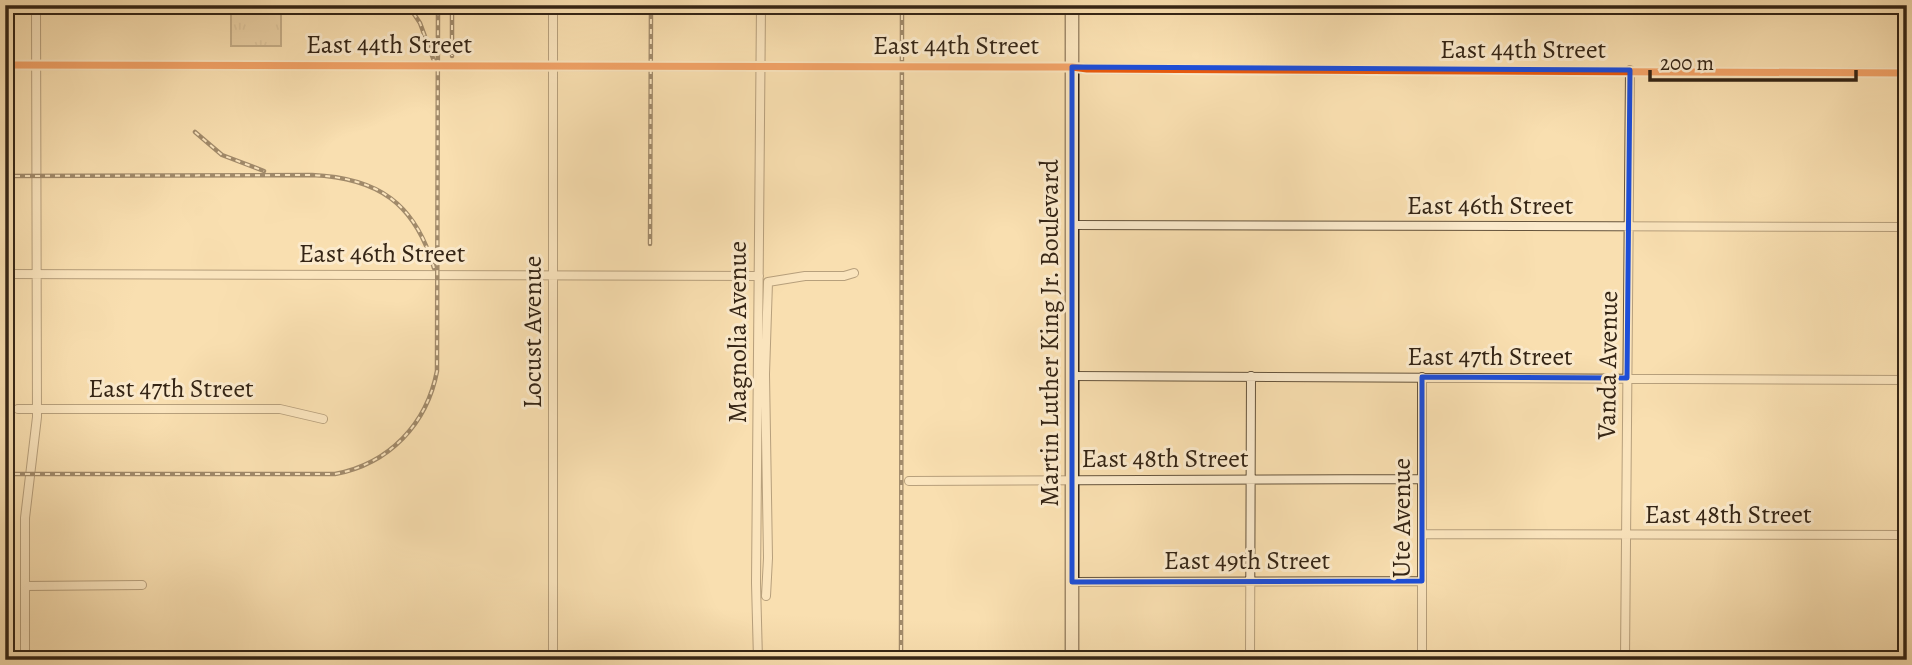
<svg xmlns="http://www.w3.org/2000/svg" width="1912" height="665" font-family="Alegreya,serif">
  <defs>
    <pattern id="park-tufts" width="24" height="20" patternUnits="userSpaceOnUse" patternTransform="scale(1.75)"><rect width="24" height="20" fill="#d8bf96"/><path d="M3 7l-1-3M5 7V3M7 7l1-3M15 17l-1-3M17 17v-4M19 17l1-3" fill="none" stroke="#baa480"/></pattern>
  </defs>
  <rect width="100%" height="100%" fill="#f9dfb0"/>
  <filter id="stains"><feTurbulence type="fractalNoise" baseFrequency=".00286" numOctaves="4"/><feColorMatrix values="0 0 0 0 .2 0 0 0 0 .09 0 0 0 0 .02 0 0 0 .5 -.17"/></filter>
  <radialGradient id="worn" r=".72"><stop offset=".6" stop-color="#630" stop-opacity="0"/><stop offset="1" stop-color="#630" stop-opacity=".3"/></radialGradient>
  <path fill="url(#park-tufts)" stroke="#867256" stroke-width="2" d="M231,5h50v41h-50z"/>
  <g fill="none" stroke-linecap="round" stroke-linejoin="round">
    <defs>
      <path id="street" d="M5,65l1067,2 15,2 820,4
        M1072,225l835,2
        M5,274l754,2
        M1072,376l835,4
        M18,409h262l43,10
        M909,481l513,-2
        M1422,534l485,1
        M1072,582l350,-1
        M25,586l117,-1
        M766,596l2,-38 -3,-184 3,-92 37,-6h39l10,-3
        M25,660v-142l12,-101 -1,-412
        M553,660v-655
        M758,660l-2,-77 5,-578
        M1250,660l1,-284
        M1422,660v-283
        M1625,660l5,-590"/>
      <path id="secondary" d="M1072,660v-655"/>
    </defs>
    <use href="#street" stroke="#66543c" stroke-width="10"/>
    <use href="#secondary" stroke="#352515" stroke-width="15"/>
    <use href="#street" stroke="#fbeacc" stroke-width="8"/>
    <use href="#secondary" stroke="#fbeacc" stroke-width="12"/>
    <defs>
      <path id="rail" d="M408,5l12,18 14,38
        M452,5v51
        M195,132l27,23 42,16
        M5,176l307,-1c66,3 103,28 122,93
        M650,244l1,-239
        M5,474h330c54,-10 92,-50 102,-103l1,-366
        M901,660l1,-655"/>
    </defs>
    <use href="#rail" stroke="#352515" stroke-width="4.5"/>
    <use href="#rail" stroke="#fbeacc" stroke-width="2" stroke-dasharray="5" stroke-linecap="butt"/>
    <defs>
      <path id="cycleway" d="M5,65l1067,2 15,2 820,4"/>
    </defs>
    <use href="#cycleway" stroke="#fbeacc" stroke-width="11"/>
    <use href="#cycleway" stroke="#e8590c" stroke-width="7"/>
  </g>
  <path d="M0 0H1912V665H0ZM1072,67l558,3 -3,308 -205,-1v204l-350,1z" fill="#f9dfb0" fill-opacity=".55" fill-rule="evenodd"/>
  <path fill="none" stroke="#1d4ed8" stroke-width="5" stroke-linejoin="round" d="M1072,67l558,3 -3,308 -205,-1v204l-350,1z"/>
  <g text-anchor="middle" stroke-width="6" stroke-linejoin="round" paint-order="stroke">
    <g font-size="26" fill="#352515" stroke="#fbeacc">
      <text x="389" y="53">East 44th Street</text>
      <text x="956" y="54">East 44th Street</text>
      <text x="1523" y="58">East 44th Street</text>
      <text x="1490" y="214">East 46th Street</text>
      <text x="382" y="262">East 46th Street</text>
      <text transform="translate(532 332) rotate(-90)" y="9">Locust Avenue</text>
      <text transform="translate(737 332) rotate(-90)" y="9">Magnolia Avenue</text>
      <text transform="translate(1049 333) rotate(-90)" y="9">Martin Luther King Jr. Boulevard</text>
      <text x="1490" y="365">East 47th Street</text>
      <text transform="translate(1607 365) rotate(-89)" y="9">Vanda Avenue</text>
      <text x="171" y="397">East 47th Street</text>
      <text x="1165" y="467">East 48th Street</text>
      <text x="1728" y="523">East 48th Street</text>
      <text transform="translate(1401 518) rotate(-90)" y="9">Ute Avenue</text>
      <text x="1247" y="569">East 49th Street</text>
    </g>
  </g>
  <rect width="1912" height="665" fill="none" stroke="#f9dfb0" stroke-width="28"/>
  <rect x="7" y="7" width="1898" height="651" fill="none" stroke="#352515" stroke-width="3.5"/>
  <rect x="14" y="14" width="1884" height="637" fill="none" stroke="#352515" stroke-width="2"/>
  <path d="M1650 70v10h206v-10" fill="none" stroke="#352515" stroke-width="3.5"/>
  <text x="1660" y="70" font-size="21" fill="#352515" stroke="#fbeacc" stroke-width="5" paint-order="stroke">200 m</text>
  <rect width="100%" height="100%" filter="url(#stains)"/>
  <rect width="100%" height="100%" fill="url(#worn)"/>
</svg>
